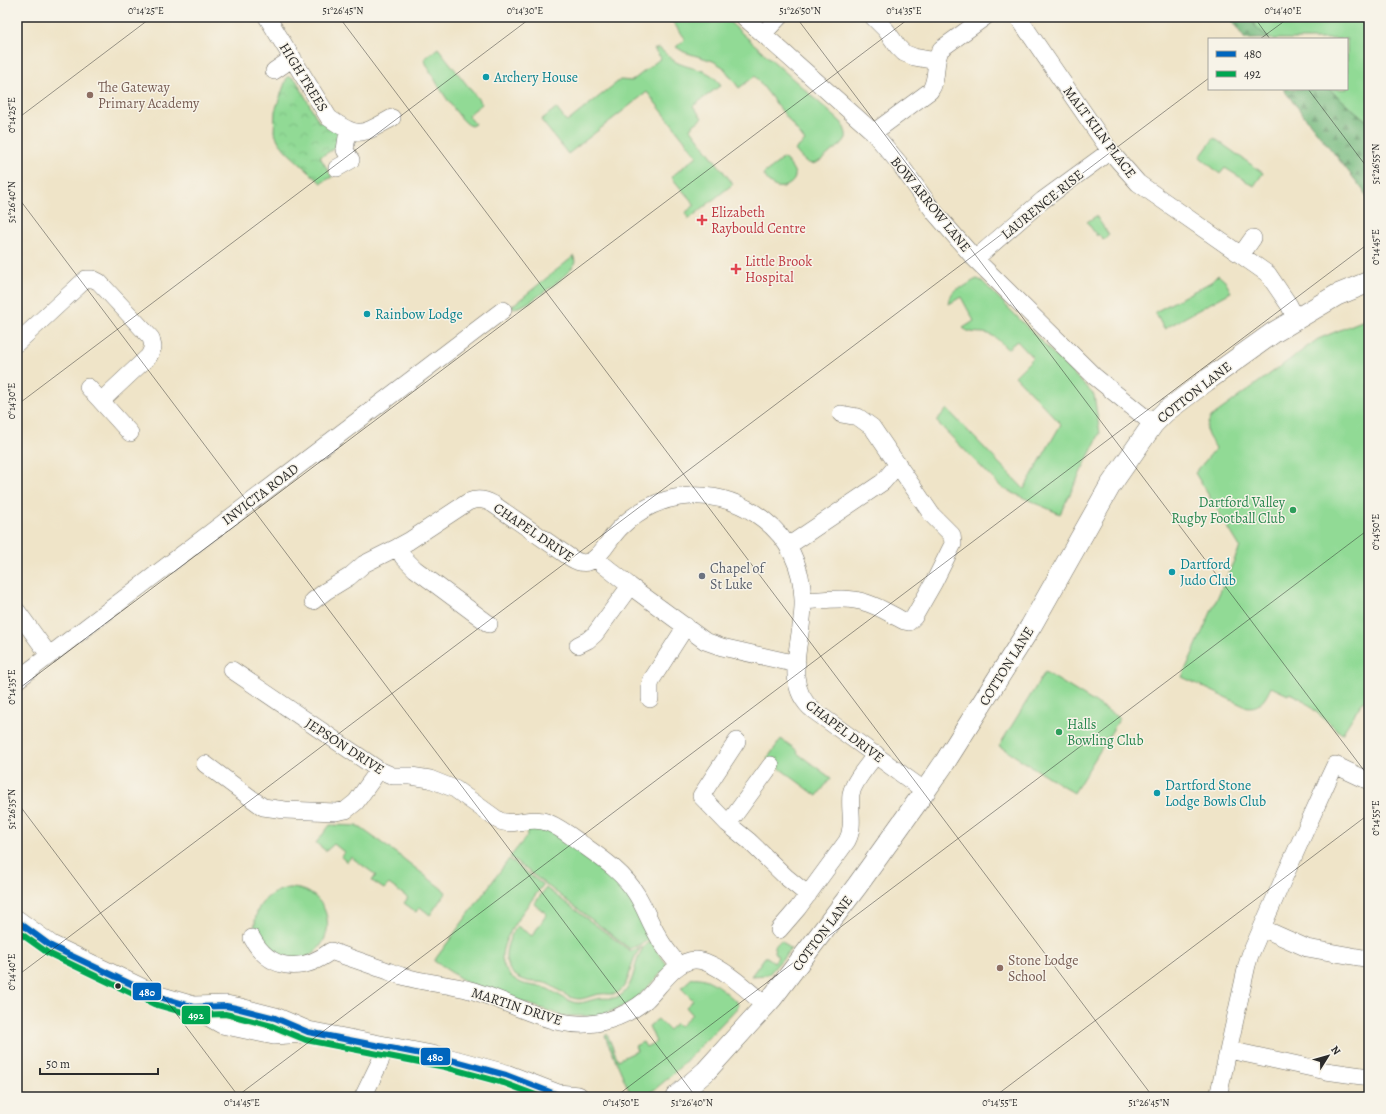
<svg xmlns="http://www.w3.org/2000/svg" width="1386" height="1114" font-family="Alegreya,serif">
  <defs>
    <pattern id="forest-firs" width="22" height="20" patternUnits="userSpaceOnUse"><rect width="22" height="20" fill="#74ba7e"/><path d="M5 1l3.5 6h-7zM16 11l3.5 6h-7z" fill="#5f9767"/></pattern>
    <pattern id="park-crowns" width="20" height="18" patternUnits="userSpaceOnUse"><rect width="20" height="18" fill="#91da95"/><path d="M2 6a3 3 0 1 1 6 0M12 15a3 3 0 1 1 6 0" fill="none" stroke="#7dbb81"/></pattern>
  </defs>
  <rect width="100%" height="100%" fill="#f7f3e8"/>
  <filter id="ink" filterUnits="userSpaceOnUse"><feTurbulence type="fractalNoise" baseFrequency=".025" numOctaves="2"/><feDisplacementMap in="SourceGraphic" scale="8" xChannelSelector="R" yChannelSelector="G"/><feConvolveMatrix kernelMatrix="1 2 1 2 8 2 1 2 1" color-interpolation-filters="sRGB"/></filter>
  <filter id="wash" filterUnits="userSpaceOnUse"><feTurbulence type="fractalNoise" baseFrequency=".012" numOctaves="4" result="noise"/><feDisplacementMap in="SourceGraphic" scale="16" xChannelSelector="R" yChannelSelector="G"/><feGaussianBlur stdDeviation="0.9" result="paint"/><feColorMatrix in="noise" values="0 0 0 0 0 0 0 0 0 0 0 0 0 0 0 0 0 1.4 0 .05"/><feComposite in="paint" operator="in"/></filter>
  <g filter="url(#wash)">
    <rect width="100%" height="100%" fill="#efe4c8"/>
    <path fill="#91da95" stroke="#5e8260" d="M669,17h55l118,106c2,5 5,10 4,15 -3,6 -9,10 -14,13 -17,15 -22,19 -37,-1l10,-9 -50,-65 -16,12 -16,-21 -10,-6 -29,-9 -8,-5 8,-7v-3z
      M1250,17h119v106l-40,-34h18v-50h-77l-14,-12z
      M438,48l44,56 -14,11 7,9 -4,2c-13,-5 -41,-53 -47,-67z
      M659,48c6,4 11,11 17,14 18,9 32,5 45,23l-28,21 9,12 -12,10 43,56 -44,35 -4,-6 10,-8 -24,-28 26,-21 -50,-64 -79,62 -27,-34 15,-12 11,14 53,-42 12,1 29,-23 -7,-9z
      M1214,138l49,35 -9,13 -29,-18 -5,6 -20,-17z
      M784,158c4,4 12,13 11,19 -2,8 -14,13 -21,9 -4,-2 -8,-8 -11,-12z
      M1096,216l13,19 -5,5 -6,-6 -1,2 -10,-14z
      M574,256c0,1 1,5 1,6 -2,11 -43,40 -53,44 -3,1 -7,2 -10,2v-2z
      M1218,275l7,6 6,11 -67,37 -9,-17 56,-30z
      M977,279l5,2 112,114 6,38 -40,81 -58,-26 -66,-67 11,-12 77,80 37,-65 -46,-48 18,-18 -16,-17 -10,8c-4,-4 -9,-10 -14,-13 -9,-6 -21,0 -30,-8l11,-7 -13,-24 -12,7c1,-7 3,-14 10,-16 4,-1 3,0 6,-2 5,-3 7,-5 12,-7z
      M1369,318v379l-8,7 -19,30 -42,-36 -11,-5 -1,2 -17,-8c-6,13 -12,23 -27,19l-62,-29 58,-130 -45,-74 21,-25c-9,-14 -13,-16 -5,-31l107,-78z
      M1045,672l75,46 -46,75 -75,-47z
      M781,739l17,12 -1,2 34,25 -14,18 -50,-37z
      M526,824h15l75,51 37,62 -10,6 -13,6 -120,-92 17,-21z
      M330,825l28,1 42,30 46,36 -16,23 -10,-8 -4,5 -12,-9 4,-5 -19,-14 -5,5 -12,-8 4,-6 -25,-18 -4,5 -6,-5 3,-5 -10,-8 -8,7 -10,-8z
      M509,859l34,26c-13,18 -42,51 -41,73 1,13 11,22 22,26 8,2 16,2 24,5 8,4 22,14 30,14 6,0 12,-3 18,-4 7,-2 17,1 24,-3 19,-13 11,-42 30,-55l18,25 -36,37 -33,13h-35l-95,-32 -35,-23z
      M288,888c7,0 13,1 18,3 26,12 29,47 6,63 -3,2 -7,6 -11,6 -8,1 -19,-2 -27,-3 -6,-6 -14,-14 -18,-21 -2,-4 -2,-9 -1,-13 1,-20 15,-31 33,-35z
      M546,888l83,62 3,1 10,-5c-3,4 -6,8 -8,13 -5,12 -4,23 -15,33 -5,4 -12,1 -18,2 -7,0 -13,4 -20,5 -13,1 -22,-10 -33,-15 -6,-3 -15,-1 -21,-3 -30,-9 -23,-36 -10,-55l15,10 15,-22 -13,-10z
      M781,940l10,9 -23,26 -17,1 14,-19h2l7,5 4,-5 -4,-5 1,-6z
      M692,978c17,-3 33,14 45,24l2,4 -67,69 -18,15 -9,5 -5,2h-8l-27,-61 2,-2 11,26 19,-9 -2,-5 8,-4 3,5 10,-5 -7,-16 9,-7 11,11 7,-7 4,4 12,-13 -6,-7 7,-7 -12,-12z"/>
    <path fill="url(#forest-firs)" stroke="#507254" d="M1229,17h21l6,10 14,12h-25z
      M1283,89h46l40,34v78l-6,-11z"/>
    <path fill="url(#park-crowns)" stroke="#5e8260" d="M287,77h4l5,3 23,42 4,-1 16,10c2,17 -6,18 -19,26l12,20 -11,6 -35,-32 -7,-9 -5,-10 1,-21z"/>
  </g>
  <g filter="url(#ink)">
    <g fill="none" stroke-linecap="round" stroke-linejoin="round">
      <defs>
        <path id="minor" d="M267,17l62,101c30,21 32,17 63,0
          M744,17l127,113 28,33 36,50 40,46 119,117 59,48
          M873,17l13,13 12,17 6,6 10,4 22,4
          M1018,17l92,134 28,32 130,91 21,31 7,14
          M763,34l16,-17
          M274,71l19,-13
          M873,133l57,-42c9,-12 3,-29 11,-42l44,-32
          M337,168l14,-8 -6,-10 3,-20
          M1241,255l12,-17
          M975,259l68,-59 67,-49
          M17,343l69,-64h7l6,3 52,56 2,9 -4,9 -48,45 29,32
          M88,387l13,14
          M788,546l95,-64 15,-18
          M595,558l35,28 75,55 17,6 75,17
          M313,601l13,-10 23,-14 15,-13 34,-17
          M804,601c20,-1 43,-5 63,2 13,4 25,12 37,18l5,1 5,-5 20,-35 19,-38 -1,-9 -20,-20 -60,-88 -14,-10 -17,-3
          M17,611l32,44
          M489,624l-74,-55 -12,-12 -5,-10 11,-6 59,-39c9,-4 16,-3 25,2l78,54c8,5 15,7 23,1 11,-8 17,-23 27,-32 40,-39 98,-41 142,-8 26,20 39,48 40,81 2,36 -23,83 10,110l112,81
          M578,645l10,-5 7,-6 35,-48
          M232,670l147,100 14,6h18l19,3 25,10 43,31c14,8 32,-5 51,3 12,5 23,14 33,21 21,15 42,29 55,51 8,13 13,28 21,41 5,11 14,20 21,30
          M17,680l486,-370
          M650,699v-14l2,-6 34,-53
          M737,741l-36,55 27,28 21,17 37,36 22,18
          M205,764l58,43 22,3 51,2 10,-2 10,-8 23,-32
          M728,824l43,-59
          M1262,928l45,20 62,11
          M779,930l19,-22 49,-67c8,-15 2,-31 4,-47 3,-14 17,-28 25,-40
          M252,938c18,33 50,35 79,13 16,6 32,11 48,17 8,2 15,6 23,8 22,7 46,8 68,14 46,12 89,46 139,30 13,-4 26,-11 37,-20 13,-12 30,-41 50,-40 21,1 54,32 70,46
          M1229,1050l97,21 43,6
          M363,1097l17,-35 4,-15
          M1218,1097l29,-132 3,-10 32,-73 46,-102 7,-15 34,16"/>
        <path id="major" d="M17,921l34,25 105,50 38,11 32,-1 10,2 39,10 33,14 139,27 59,16 52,20 20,2
          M194,1007l28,16 52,11 29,-2
          M676,1097l30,-26 66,-73 85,-112 68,-95 20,-29 86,-136 79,-140 43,-62 12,-12 41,-31 67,-48 64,-38 32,-13"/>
      </defs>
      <use href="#minor" stroke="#706c62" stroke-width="18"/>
      <use href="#major" stroke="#706c62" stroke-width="22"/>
      <use href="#minor" stroke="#fff" stroke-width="17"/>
      <use href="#major" stroke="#fff" stroke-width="21"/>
      <defs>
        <path id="bus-1" d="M17,921l34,25 105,50 38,11 32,-1 10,2 39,10 33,14 139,27 59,16 52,20 20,2"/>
        <path id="bus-2" d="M17,931l31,22 106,51 39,11 32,-1 9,2 38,10 34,14 139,27 59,16 37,14"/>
      </defs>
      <use href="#bus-1" stroke="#f7f3e8" stroke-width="9"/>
      <use href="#bus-2" stroke="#f7f3e8" stroke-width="9"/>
      <use href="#bus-1" stroke="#0065bd" stroke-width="6"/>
      <use href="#bus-2" stroke="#00a651" stroke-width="6"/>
    </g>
  </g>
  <path fill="none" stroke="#2b2b2b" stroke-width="1" stroke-opacity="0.45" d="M339,17l814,1080M796,17l573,760M1254,17l16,22M1260,39l30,-22M1308,89l61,81M17,119l135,-102M17,196l679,901M17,405l515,-388M17,690l894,-673M17,802l222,295M17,976l1192,-898M236,1097l1133,-854M615,1097l754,-568M994,1097l375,-283"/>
  <g fill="#0f9aa8" stroke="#f7f3e8" stroke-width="1.5">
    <circle cx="486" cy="77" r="4"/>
    <circle cx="367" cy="314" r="4"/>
    <circle cx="1172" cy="572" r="4"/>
    <circle cx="1157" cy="793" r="4"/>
  </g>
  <g fill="#8d6e63" stroke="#f7f3e8" stroke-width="1.5">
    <circle cx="90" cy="95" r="4"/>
    <circle cx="1000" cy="968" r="4"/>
  </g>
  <g fill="#e0444e" stroke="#f7f3e8" stroke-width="1.5">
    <path d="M700 214h4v4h4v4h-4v4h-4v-4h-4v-4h4z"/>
    <path d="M734 263h4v4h4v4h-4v4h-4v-4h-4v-4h4z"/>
  </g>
  <g fill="#2e9e5b" stroke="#f7f3e8" stroke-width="1.5">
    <circle cx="1293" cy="510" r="4"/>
    <circle cx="1059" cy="732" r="4"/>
  </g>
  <circle fill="#6b7280" stroke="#f7f3e8" stroke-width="1.5" cx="702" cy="576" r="4"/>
  <circle fill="#2b2b2b" stroke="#f7f3e8" stroke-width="1.5" cx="118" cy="986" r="3.5"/>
  <g text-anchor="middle" stroke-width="3" stroke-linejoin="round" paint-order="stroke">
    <g font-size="14" fill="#2b2b2b" stroke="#f7f3e8">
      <text transform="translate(304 77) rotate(58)" y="5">HIGH TREES</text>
      <text transform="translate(1100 132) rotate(53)" y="5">MALT KILN PLACE</text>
      <text transform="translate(931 204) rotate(51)" y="5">BOW ARROW LANE</text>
      <text transform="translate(1042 204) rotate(-39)" y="5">LAURENCE RISE</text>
      <text transform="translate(1194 392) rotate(-38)" y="5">COTTON LANE</text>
      <text transform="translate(260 494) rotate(-37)" y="5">INVICTA ROAD</text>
      <text transform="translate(534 532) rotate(34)" y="5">CHAPEL DRIVE</text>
      <text transform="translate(1006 666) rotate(-58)" y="5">COTTON LANE</text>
      <text transform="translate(845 731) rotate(37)" y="5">CHAPEL DRIVE</text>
      <text transform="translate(345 746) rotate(33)" y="5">JEPSON DRIVE</text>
      <text transform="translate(822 933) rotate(-53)" y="5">COTTON LANE</text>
      <text transform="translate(517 1006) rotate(18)" y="5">MARTIN DRIVE</text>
    </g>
    <g font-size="14" fill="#0d838f" stroke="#f7f3e8" text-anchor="start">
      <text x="494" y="82">Archery House</text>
      <text x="375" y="319">Rainbow Lodge</text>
      <text x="1180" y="569">Dartford<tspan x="1180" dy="16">Judo Club</tspan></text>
      <text x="1165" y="790">Dartford Stone<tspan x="1165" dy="16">Lodge Bowls Club</tspan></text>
    </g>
    <g font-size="14" fill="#785e54" stroke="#f7f3e8" text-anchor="start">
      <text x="98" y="92">The Gateway<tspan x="98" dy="16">Primary Academy</tspan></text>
      <text x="1008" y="965">Stone Lodge<tspan x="1008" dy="16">School</tspan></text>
    </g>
    <g font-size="14" fill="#be3a42" stroke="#f7f3e8" text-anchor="start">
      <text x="711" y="217">Elizabeth<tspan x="711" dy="16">Raybould Centre</tspan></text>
      <text x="745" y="266">Little Brook<tspan x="745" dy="16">Hospital</tspan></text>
    </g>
    <g font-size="14" fill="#27864d" stroke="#f7f3e8" text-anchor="end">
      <text x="1285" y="507">Dartford Valley<tspan x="1285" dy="16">Rugby Football Club</tspan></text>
      <text x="1067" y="729" text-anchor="start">Halls<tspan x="1067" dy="16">Bowling Club</tspan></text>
    </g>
    <g font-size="14" fill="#5b616d" stroke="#f7f3e8" text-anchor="start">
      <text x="710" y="573">Chapel of<tspan x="710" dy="16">St Luke</tspan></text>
    </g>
  </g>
  <g stroke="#f7f3e8" stroke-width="1.5">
    <rect x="132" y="982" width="30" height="19" rx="4" fill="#0065bd"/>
    <rect x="181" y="1005" width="30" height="20" rx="4" fill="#00a651"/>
    <rect x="420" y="1047" width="31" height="19" rx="4" fill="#0065bd"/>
  </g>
  <g font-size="11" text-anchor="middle" font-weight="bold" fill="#fff">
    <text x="147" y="996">480</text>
    <text x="196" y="1019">492</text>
    <text x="435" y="1061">480</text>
  </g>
  <rect width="1386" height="1114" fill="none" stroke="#f7f3e8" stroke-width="44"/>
  <rect x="1208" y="38" width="140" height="52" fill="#f7f3e8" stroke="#a5a39c"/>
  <rect x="1216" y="51" width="20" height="6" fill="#0065bd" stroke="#a5a39c"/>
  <text x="1244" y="58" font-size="12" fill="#2b2b2b">480</text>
  <rect x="1216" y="71" width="20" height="6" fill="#00a651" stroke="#a5a39c"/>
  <text x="1244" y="78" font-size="12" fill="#2b2b2b">492</text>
  <g transform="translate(1328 1056) rotate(53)" stroke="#f7f3e8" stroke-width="3" paint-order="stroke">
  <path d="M0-3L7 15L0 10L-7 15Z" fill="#2b2b2b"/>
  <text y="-6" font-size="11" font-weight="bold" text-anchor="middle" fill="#2b2b2b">N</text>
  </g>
  <path d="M40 1068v6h118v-6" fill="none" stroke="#2b2b2b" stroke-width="2"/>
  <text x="46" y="1068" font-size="12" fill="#2b2b2b" stroke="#f7f3e8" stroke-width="3" paint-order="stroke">50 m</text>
  <rect x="22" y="22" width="1342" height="1070" fill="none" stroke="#2b2b2b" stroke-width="1.5"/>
  <g font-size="10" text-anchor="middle" fill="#2b2b2b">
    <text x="146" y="14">0°14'25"E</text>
    <text x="343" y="14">51°26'45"N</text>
    <text x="525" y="14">0°14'30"E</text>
    <text x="800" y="14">51°26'50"N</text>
    <text x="904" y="14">0°14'35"E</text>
    <text x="1283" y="14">0°14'40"E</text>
    <text transform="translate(11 115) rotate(-90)" y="4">0°14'25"E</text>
    <text transform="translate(1375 164) rotate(-90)" y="4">51°26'55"N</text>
    <text transform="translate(11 202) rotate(-90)" y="4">51°26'40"N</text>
    <text transform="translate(1375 247) rotate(-90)" y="4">0°14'45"E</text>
    <text transform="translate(11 401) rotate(-90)" y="4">0°14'30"E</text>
    <text transform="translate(1375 532) rotate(-90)" y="4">0°14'50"E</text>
    <text transform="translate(11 687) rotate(-90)" y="4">0°14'35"E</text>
    <text transform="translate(11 809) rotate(-90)" y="4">51°26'35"N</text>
    <text transform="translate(1375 818) rotate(-90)" y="4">0°14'55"E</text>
    <text transform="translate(11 972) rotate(-90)" y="4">0°14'40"E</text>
    <text x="242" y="1106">0°14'45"E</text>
    <text x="621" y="1106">0°14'50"E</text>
    <text x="692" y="1106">51°26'40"N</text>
    <text x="1000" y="1106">0°14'55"E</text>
    <text x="1149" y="1106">51°26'45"N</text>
  </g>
</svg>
